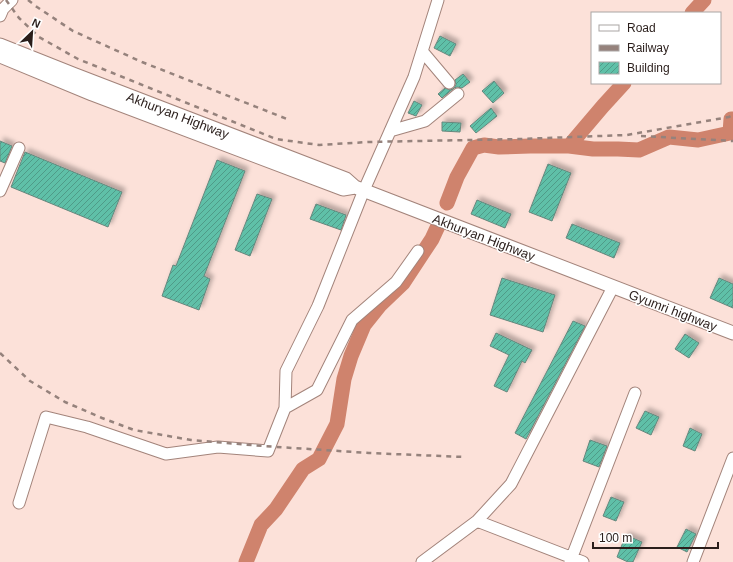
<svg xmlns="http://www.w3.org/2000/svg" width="733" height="562" font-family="Arial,sans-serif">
  <defs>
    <pattern id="building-hatch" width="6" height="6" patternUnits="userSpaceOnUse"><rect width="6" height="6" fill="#5fc0a8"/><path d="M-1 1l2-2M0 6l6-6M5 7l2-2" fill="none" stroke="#4f9b88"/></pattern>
    <filter id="shadow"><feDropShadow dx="3.5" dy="-3.5" stdDeviation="2" flood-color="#0004"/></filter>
  </defs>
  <rect width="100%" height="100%" fill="#fce1d9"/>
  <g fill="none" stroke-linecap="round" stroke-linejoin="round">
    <path stroke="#cf836d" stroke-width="15" d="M692,13l12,-13
      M569,146l34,-40 21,-23
      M447,203l10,-26 16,-29 11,-3 15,2 31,-1h39l24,3h25l21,1 30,-13 29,3 32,-7 1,-14h2
      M246,562l15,-37 15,-16 27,-40 16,-10 18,-35 7,-45 7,-23 13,-31 16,-20 23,-22 29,-44 6,-13"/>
  </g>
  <path fill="url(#building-hatch)" stroke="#66877d" filter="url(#shadow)" d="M440,36l16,8 -6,12 -16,-8z
    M463,74l7,8 -8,6 -5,-1 -3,1 -12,10 -4,-4 7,-6 5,2 3,-1 3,-4 -1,-5z
    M494,81l10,12 -11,10 -11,-12z
    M414,101l8,4 -6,11 -8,-3z
    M491,108l6,8 -21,17 -6,-7z
    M442,122l19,1 -1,9 -18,-1z
    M0,141l12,5 -7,17 -5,-2z
    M25,152l97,40 -14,35 -97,-40z
    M217,160l28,11 -41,105 6,3 -11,31 -37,-14 11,-31 3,1z
    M548,164l23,9 -19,48 -23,-9z
    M257,194l15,5 -22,57 -15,-6z
    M477,200l34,14 -6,14 -34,-14z
    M316,204l30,11 -5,15 -31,-11z
    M572,224l48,19 -6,15 -48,-20z
    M502,278l53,17 -12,37 -53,-17z
    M719,278l14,6v24l-23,-10z
    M573,321l12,5 -59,113 -11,-6z
    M496,333l36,17 -7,13 -3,-2 -15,31 -13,-6 15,-31 -19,-9z
    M685,334l14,9 -10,15 -14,-9z
    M645,411l14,6 -8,18 -15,-7z
    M690,428l12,6 -7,17 -12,-5z
    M590,440l17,6 -8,21 -16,-6z
    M611,497l13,5 -8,19 -13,-5z
    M686,529l10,5 -9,18 -10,-5z
    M626,535l16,7 -9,20h-5l-11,-5z"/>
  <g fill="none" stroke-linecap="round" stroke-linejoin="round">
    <defs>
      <path id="minor" d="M0,16l3,-7 9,-9
        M422,51l27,32
        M390,131l35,-10 33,-27
        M0,191l19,-43
        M285,408l32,-18 35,-70 44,-38 22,-31
        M19,503l27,-86 41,10 79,27 52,-7 50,4 17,-43 1,-37 32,-65 46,-116 50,-113 24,-77
        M477,521l106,41
        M422,562l55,-41 34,-37 102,-197
        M570,562l65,-169
        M693,562l40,-104"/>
      <path id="major" d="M0,45l73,29 273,105 9,8 378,146
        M0,56l92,38 251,95 12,-2"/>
    </defs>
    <use href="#minor" stroke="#a3847b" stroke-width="13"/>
    <use href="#major" stroke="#a3847b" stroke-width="15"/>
    <use href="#minor" stroke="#fff" stroke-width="11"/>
    <use href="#major" stroke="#fff" stroke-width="13"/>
    <path stroke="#95827c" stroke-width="2.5" stroke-dasharray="5 5" stroke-linecap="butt" d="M6,0l13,18 20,19 39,22 198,80 43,6 49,-3 151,-3 108,-4 102,-18 4,-2
      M28,0l9,7 36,24 69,31 145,57
      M641,136l92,5
      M0,353l30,28 35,21 37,16 32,12 57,10 72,6 106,7 96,4"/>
  </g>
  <g text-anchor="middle" stroke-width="3" stroke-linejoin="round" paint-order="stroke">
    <g font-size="13" fill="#2a1e1b" stroke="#fff">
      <text transform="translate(178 115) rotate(21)" y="5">Akhuryan Highway</text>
      <text transform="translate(484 237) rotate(21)" y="5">Akhuryan Highway</text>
      <text transform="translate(673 310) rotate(21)" y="5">Gyumri highway</text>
    </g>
  </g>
  <rect x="591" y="12" width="130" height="72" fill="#ffffff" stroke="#aaa5a4"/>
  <rect x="599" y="25" width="20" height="6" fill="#ffffff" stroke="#aaa5a4"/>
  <text x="627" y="32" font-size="12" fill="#2a1e1b">Road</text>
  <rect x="599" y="45" width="20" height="6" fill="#95827c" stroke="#aaa5a4"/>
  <text x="627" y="52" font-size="12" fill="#2a1e1b">Railway</text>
  <rect x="599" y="62" width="20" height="12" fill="url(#building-hatch)" stroke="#aaa5a4"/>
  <text x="627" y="72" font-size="12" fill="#2a1e1b">Building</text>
  <g transform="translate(32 32) rotate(25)" stroke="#ffffff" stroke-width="3" paint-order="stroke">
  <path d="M0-3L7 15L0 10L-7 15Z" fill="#2a1e1b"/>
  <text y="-6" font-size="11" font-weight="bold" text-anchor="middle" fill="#2a1e1b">N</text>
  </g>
  <path d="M593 542v6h125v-6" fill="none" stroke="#2a1e1b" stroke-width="2"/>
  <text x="599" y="542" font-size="12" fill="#2a1e1b" stroke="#ffffff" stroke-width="3" paint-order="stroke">100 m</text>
</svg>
